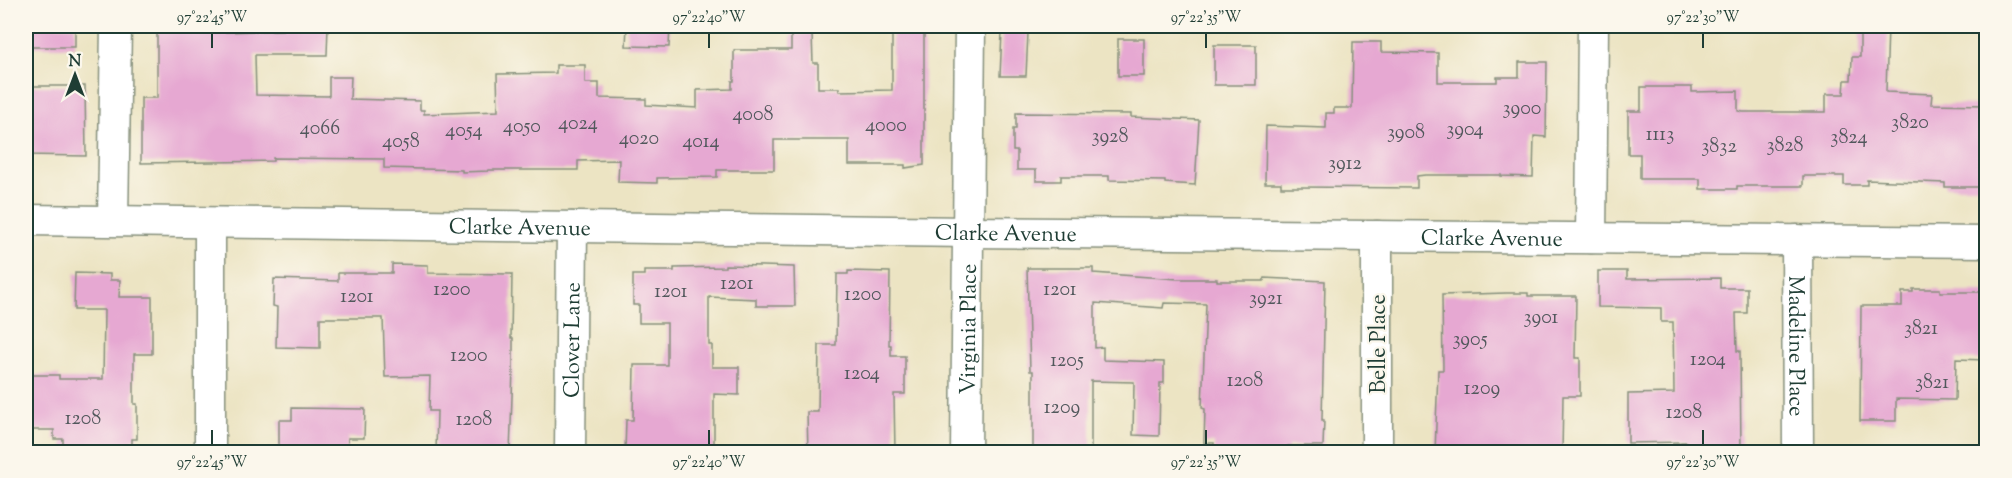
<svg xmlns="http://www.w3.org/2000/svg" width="2012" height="478" font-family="'Sorts Mill Goudy',serif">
  <rect width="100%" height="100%" fill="#fbf7ec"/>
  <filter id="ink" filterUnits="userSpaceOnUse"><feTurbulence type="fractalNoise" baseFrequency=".0167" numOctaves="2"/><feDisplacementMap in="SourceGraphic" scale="12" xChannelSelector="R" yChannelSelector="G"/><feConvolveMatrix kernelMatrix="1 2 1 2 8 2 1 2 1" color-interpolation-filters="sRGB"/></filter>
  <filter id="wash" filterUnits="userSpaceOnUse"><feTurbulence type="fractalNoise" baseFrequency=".008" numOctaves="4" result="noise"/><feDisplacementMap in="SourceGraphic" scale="24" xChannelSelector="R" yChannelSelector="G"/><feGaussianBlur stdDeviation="1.35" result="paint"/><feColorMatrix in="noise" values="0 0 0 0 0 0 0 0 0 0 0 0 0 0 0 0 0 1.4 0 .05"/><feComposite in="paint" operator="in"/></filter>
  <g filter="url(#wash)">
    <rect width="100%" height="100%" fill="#ece4c3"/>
    <g id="blocks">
      <path fill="#e6a8d2" d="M26,26h49v21h-49z
        M157,26h42v7l84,-3v-4h45l-1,29h-72l1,40 73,1v-19h22l-1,22 70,2v9h4v4l74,-3 -1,-37 59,-1v-8h29v18h14v15l47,1v6l51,3v-18l35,-1v-8h2v-31h57v-15l21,-1 1,29h5v25h21v3l53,-1v-61h32v136l-19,3v-3h-56v-25h-75v30h-57v7l-60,1v5l-39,-1 1,-22 -41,1v9h-90v1l-26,1v-2l-78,-2v-9l-111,-1v3l-132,2v-65h16z
        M627,26h43l-1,21 -43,-1z
        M1860,26h28l-2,66 46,2 -1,10 55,1 -1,82h-40v-4l-78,-3v5h-23v-9h-41v10h-66v3h-37v-10h-60v-25h-12v-43h13v-24h51v5l46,-1v20l5,1h83v-18h18l1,-14h6l1,-23h8z
        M1002,32l26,1 -2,43h-26z
        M1118,39h26v37h-26z
        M1353,42h28v10l57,1v29h59v-5h22v-15h28l-1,75 -12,-1 -1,41 -32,-1v-1h-76l-8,1v12l-117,-1h-19v-4h-16l1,-57 60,2v-15h8v-5h18z
        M1214,45h42v40h-42z
        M26,86h59l1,70 -60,-1z
        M1016,113l115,1v3l68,3 -4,65 -30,-2v-2l-56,-1v-4h-48v5h-25v-11h-19v-19h-4v-22h3z
        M392,264l36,1v8l84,1 -1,64h2v31l-3,84h-74l1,-42h-8l1,-35 -45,1 -2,-59h-63v30l-44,-1 1,-40 -4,-1 1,-27 64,2v-8h54z
        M725,265l69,2 1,39h-39v-7l-47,-2v48h3v22h27v28l-25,-1v57l-65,-1v3l-24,-2 1,-31h7l1,-55h33v-42h-28v-18h-6v-30h11v-4h30v-3l51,-1z
        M1027,268h66v5l85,6h39v2h47v-3l61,3 -3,139h2l-1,26h-35v7h-74v-10h-10l1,-34 -3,-1 4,-104 -42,-1 -1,5 -68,-5v45l8,-1v13l61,2v21h-4l-1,53 -26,-1 1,-53 -43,-1v72h-58v-82h-3z
        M848,271l42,1 -1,73h2v11h14v38h-11l1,59h-87l-1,-41h11l1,-67h17l1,-71h11z
        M1598,271h29v8l93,-1v10h27v25h-11l1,38h3l1,102h-54v-11l-59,1v-49l46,-1 -1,-71h-12v-14l-63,-1z
        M75,273l35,1v6h10l-1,17h33v57h-18v50h3v35h-5v14h-69v-14h-9v-9h-25l-1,-55h31v4h44l1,-69h-30z
        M1913,289h27v3h46v68l-30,-1 -1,41 -59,-1v22h-36l1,-115h41v-14h11z
        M1506,293h22v3h48l-1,62h5v38h-17l-1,57h-127l3,-83h5l-1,-75z
        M292,408l73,1 -1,29h-16l-1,15h-68v-33h13z"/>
    </g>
  </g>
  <g filter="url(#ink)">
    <use href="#blocks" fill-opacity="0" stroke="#86907c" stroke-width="1.5"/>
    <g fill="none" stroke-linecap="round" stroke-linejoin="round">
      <defs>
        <g id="street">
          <path id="s1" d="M26,220l943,12 1017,10"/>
          <path d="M113,220l3,-194"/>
          <path d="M210,223v229"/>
          <path d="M1377,236v216"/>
          <path d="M1591,238l2,-212"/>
          <path id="s2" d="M1797,240l1,212"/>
          <path id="s3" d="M570,452l2,-225"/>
          <path id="s4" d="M966,452l4,-426"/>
        </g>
      </defs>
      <use href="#street" stroke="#86907c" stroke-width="33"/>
      <use href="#street" stroke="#fff" stroke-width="30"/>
    </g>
  </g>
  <path fill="none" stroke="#1f3d34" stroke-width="2" d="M212,33v15M709,33v15M1206,33v15M1703,33v15M212,430v15M709,430v15M1206,430v15M1703,430v15"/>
  <g text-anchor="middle" stroke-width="4.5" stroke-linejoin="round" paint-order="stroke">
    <g font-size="20" fill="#51585c">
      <text x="1522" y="114">3900</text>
      <text x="753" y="120">4008</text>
      <text x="1910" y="128">3820</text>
      <text x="578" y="129">4024</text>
      <text x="886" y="131">4000</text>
      <text x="522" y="132">4050</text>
      <text x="320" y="134">4066</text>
      <text x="1465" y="135">3904</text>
      <text x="464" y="136">4054</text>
      <text x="1406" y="138">3908</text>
      <text x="1660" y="140">1113</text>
      <text x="1110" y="142">3928</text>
      <text x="1849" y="143">3824</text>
      <text x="639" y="144">4020</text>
      <text x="401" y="147">4058</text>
      <text x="701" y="147">4014</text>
      <text x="1785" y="151">3828</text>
      <text x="1719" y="152">3832</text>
      <text x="1345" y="169">3912</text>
      <text x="737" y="289">1201</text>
      <text x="452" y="295">1200</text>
      <text x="1060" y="295">1201</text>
      <text x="671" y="297">1201</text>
      <text x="863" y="300">1200</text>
      <text x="357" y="302">1201</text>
      <text x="1266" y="304">3921</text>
      <text x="1541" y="323">3901</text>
      <text x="1921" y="334">3821</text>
      <text x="1470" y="345">3905</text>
      <text x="469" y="361">1200</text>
      <text x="1708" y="365">1204</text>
      <text x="1067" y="366">1205</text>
      <text x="862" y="379">1204</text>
      <text x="1245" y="386">1208</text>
      <text x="1932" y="388">3821</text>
      <text x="1482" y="394">1209</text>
      <text x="1062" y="413">1209</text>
      <text x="1684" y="418">1208</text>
      <text x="83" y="424">1208</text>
      <text x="474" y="425">1208</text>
    </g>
    <g font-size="22" fill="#1f3d34" stroke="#fbf7ec">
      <text dy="8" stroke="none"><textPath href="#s1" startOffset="494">Clarke Avenue</textPath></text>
      <text dy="8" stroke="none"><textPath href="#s1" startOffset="980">Clarke Avenue</textPath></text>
      <text dy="8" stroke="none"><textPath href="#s1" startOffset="1466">Clarke Avenue</textPath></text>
      <text dy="8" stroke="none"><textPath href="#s4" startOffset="123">Virginia Place</textPath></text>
      <text dy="8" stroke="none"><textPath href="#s3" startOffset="112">Clover Lane</textPath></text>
      <text transform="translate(1377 344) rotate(-90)" y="8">Belle Place</text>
      <text dy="8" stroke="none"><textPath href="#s2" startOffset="106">Madeline Place</textPath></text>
    </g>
  </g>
  <rect width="2012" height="478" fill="none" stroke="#fbf7ec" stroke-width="66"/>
  <g transform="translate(75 75)" stroke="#fbf7ec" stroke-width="4.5" paint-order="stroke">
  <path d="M0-4.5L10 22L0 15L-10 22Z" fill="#1f3d34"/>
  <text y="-9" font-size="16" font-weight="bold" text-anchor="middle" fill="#1f3d34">N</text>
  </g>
  <rect x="33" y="33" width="1946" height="412" fill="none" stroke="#1f3d34" stroke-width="2"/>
  <g font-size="15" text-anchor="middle" fill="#1f3d34">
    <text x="212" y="22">97°22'45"W</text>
    <text x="709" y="22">97°22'40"W</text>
    <text x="1206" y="22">97°22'35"W</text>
    <text x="1703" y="22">97°22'30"W</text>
    <text x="212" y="467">97°22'45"W</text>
    <text x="709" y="467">97°22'40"W</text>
    <text x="1206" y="467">97°22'35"W</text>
    <text x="1703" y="467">97°22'30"W</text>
  </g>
</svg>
